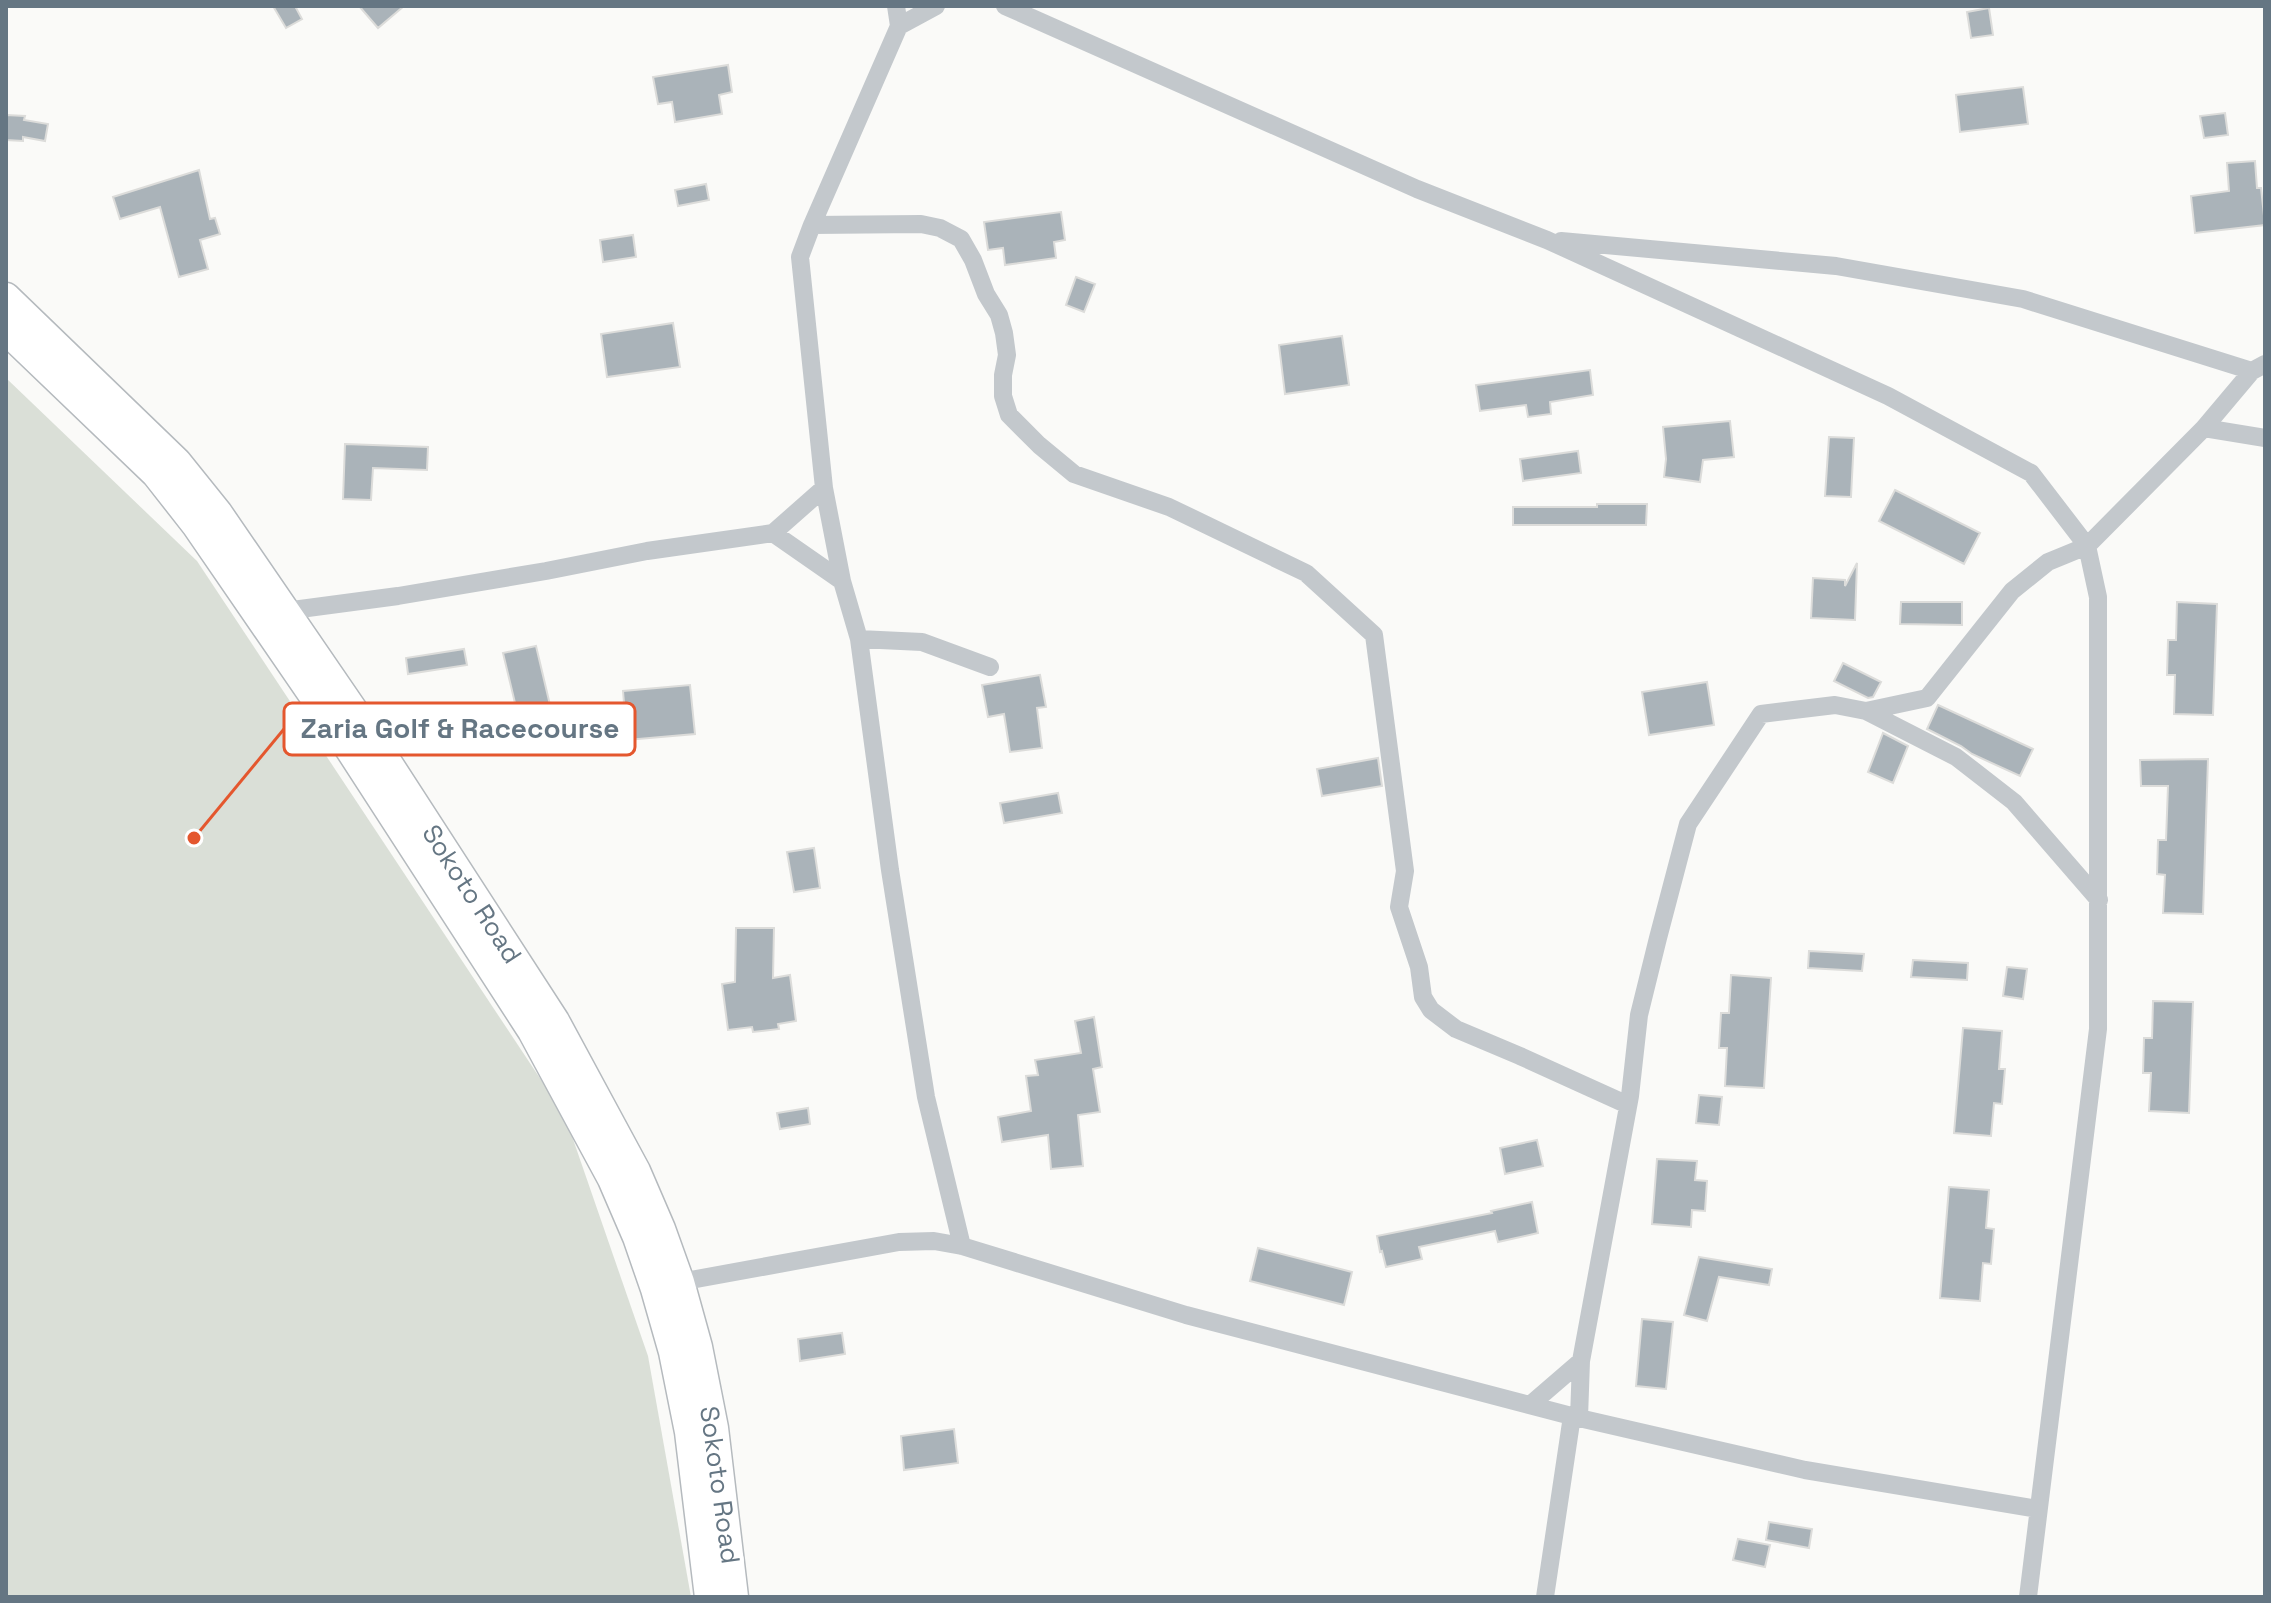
<svg xmlns="http://www.w3.org/2000/svg" width="2271" height="1603" font-family="'Space Grotesk',sans-serif">
  <rect width="100%" height="100%" fill="#fafaf8"/>
  <path fill="#dadfd7" d="M6,378l191,183 368,555 83,240 43,241h-685z"/>
  <path fill="#aab3b9" stroke="#dcdcda" stroke-width="2" d="M273,6h22l7,13 -16,9z
    M359,6h45l-26,22z
    M1989,8l4,27 -22,3 -4,-26z
    M728,65l4,27 -13,3 3,19 -47,8 -3,-20 -14,2 -5,-27z
    M2023,87l5,37 -68,8 -4,-37z
    M2225,113l3,22 -24,3 -4,-22z
    M6,115l19,1 -1,4 24,4 -3,17 -22,-4v4l-17,-1z
    M2255,161l2,27h4l4,37 -70,8 -4,-37 38,-5 -2,-28z
    M199,170l11,49 5,-1 5,16 -20,6 8,29 -29,8 -19,-70 -40,12 -7,-22z
    M706,184l3,16 -31,6 -3,-16z
    M1061,212l4,28 -11,2 2,16 -51,7 -2,-17 -15,2 -4,-28z
    M633,235l3,22 -33,5 -3,-22z
    M1076,277l19,7 -11,28 -18,-7z
    M673,323l7,44 -73,10 -6,-43z
    M1342,336l7,49 -64,9 -6,-49z
    M1590,370l3,25 -43,7 1,12 -23,3 -2,-12 -46,6 -4,-26z
    M1730,421l4,36 -31,3 -3,22 -36,-5 2,-18 -3,-32z
    M1829,437l25,1 -3,59 -26,-1z
    M345,444l83,3 -1,23 -54,-2 -2,32 -28,-1z
    M1578,451l3,22 -58,8 -3,-22z
    M1895,490l85,43 -16,31 -85,-43z
    M1597,504h50l-1,21h-133v-18h84z
    M1857,563l-2,57 -44,-2 2,-40 32,2v6z
    M1901,602h61v23l-62,-1z
    M2177,602l40,2 -4,111 -39,-1 1,-39h-8l1,-35h8z
    M536,646l19,80 -49,12 -7,-32 16,-3 -12,-50z
    M464,649l3,16 -59,9 -2,-16z
    M1843,663l38,19 -8,15 -5,1 -34,-17z
    M1040,675l6,32 -9,1 5,40 -32,4 -6,-38 -16,3 -6,-32z
    M1707,682l7,43 -65,10 -7,-43z
    M690,685l5,49 -68,6 -4,-49z
    M1938,705l95,44 -13,27 -48,-22 -11,-8 -34,-17z
    M1883,733l25,13 -15,37 -25,-11z
    M1378,758l4,28 -60,10 -5,-27z
    M2208,759l-5,155 -40,-1 2,-38 -8,-1 1,-34h8l2,-54h-27l-1,-26z
    M1058,793l4,20 -58,10 -4,-20z
    M814,848l6,40 -26,4 -7,-40z
    M736,928h38l-1,50 17,-3 6,46 -18,3 1,5 -26,3 -1,-5 -24,3 -6,-46 13,-2z
    M1809,951l55,3 -2,17 -54,-3z
    M1913,960l55,3 -1,17 -56,-3z
    M2007,967l20,2 -4,30 -20,-3z
    M1731,975l40,3 -7,110 -39,-2 2,-38h-8l2,-35h8z
    M2153,1001l40,1 -4,111 -40,-2 2,-38h-8l1,-35h8z
    M1094,1017l8,50 -9,2 7,43 -22,3 5,51 -32,3 -3,-34 -46,7 -4,-25 33,-6 -5,-35 12,-1 -3,-15 46,-7 -6,-32z
    M1963,1028l39,3 -3,38h6l-3,35 -8,-1 -3,33 -37,-3z
    M1699,1095l23,2 -3,28 -23,-2z
    M808,1108l2,16 -30,5 -3,-16z
    M1537,1140l6,26 -38,8 -5,-26z
    M1657,1159l40,2 -2,19 12,1 -2,30 -13,-1 -1,17 -39,-3z
    M1949,1187l40,3 -3,38 8,1 -3,35 -8,-1 -3,38 -40,-3z
    M1532,1202l6,31 -40,9 -3,-11 -76,16 3,12 -36,8 -4,-16 -2,1 -3,-16 115,-23 -1,-2z
    M1258,1248l94,24 -8,33 -94,-24z
    M1699,1257l73,12 -3,16 -50,-8 -12,44 -23,-6z
    M1642,1319l31,3 -7,67 -30,-3z
    M842,1333l3,21 -45,7 -2,-22z
    M954,1429l4,34 -54,7 -3,-34z
    M1769,1522l43,7 -3,19 -43,-8z
    M1738,1539l32,6 -5,22 -32,-7z"/>
  <g fill="none" stroke-linecap="round" stroke-linejoin="round">
    <defs>
      <path id="primary" d="M6,297l171,165 41,51 146,213 191,295 81,150 25,58 19,53 18,65 16,81 20,169
        M6,330l150,144 40,51 145,211 191,295 80,148 25,58 18,52 18,63 16,80 20,165"/>
    </defs>
    <use href="#primary" stroke="#b5babe" stroke-width="31"/>
    <path stroke="#c3c8cc" stroke-width="18" d="M896,6l3,20 -87,199 -12,32 24,231 18,93 17,58 31,231 36,227 36,149
      M1005,6l412,183 130,51 341,156 143,77 56,73 11,51v432l-70,568
      M899,26l37,-20
      M812,225l109,-1 19,4 21,11 12,21 13,34 13,21 5,18 3,22 -4,20v21l6,19 30,30 35,29 95,33 137,66 68,62 31,236 -6,36 20,60 4,30 8,13 25,19 64,27 108,49
      M1561,241l275,25 187,33 229,72 13,-7
      M2204,428l61,10
      M773,533l69,48
      M285,611l113,-15 148,-25 101,-20 126,-18 51,-45
      M859,639l63,3 68,25
      M1866,711l61,-13 85,-107 36,-29 39,-16 117,-118 48,-57
      M680,1282l219,-40 35,-1 28,5 224,69 393,103 226,52 233,39
      M1530,1405l51,-44
      M1579,1418l2,-57 49,-265 9,-81 19,-77 30,-114 73,-110 74,-9 31,6 90,46 58,45 85,98
      M1545,1597l27,-181"/>
    <use href="#primary" stroke="#fff" stroke-width="28"/>
  </g>
  <g text-anchor="middle" stroke-width="8" stroke-linejoin="round" paint-order="stroke">
    <g font-size="26" fill="#657683" stroke="#fff">
      <text transform="translate(472 894) rotate(57)" y="9">Sokoto Road</text>
      <text transform="translate(720 1485) rotate(82)" y="9">Sokoto Road</text>
    </g>
  </g>
  <path fill="none" stroke="#e4572e" stroke-width="3" d="M194 838L284 729"/>
  <circle fill="#e4572e" stroke="#fff" stroke-width="3" cx="194" cy="838" r="8"/>
  <rect fill="#fff" stroke="#e4572e" stroke-width="3" x="284" y="703" width="351" height="52" rx="8"/>
  <g font-size="28" text-anchor="middle" font-weight="bold" fill="#657683">
    <text x="460" y="738">Zaria Golf &amp; Racecourse</text>
  </g>
  <rect width="2271" height="1603" fill="none" stroke="#657683" stroke-width="16"/>
</svg>
